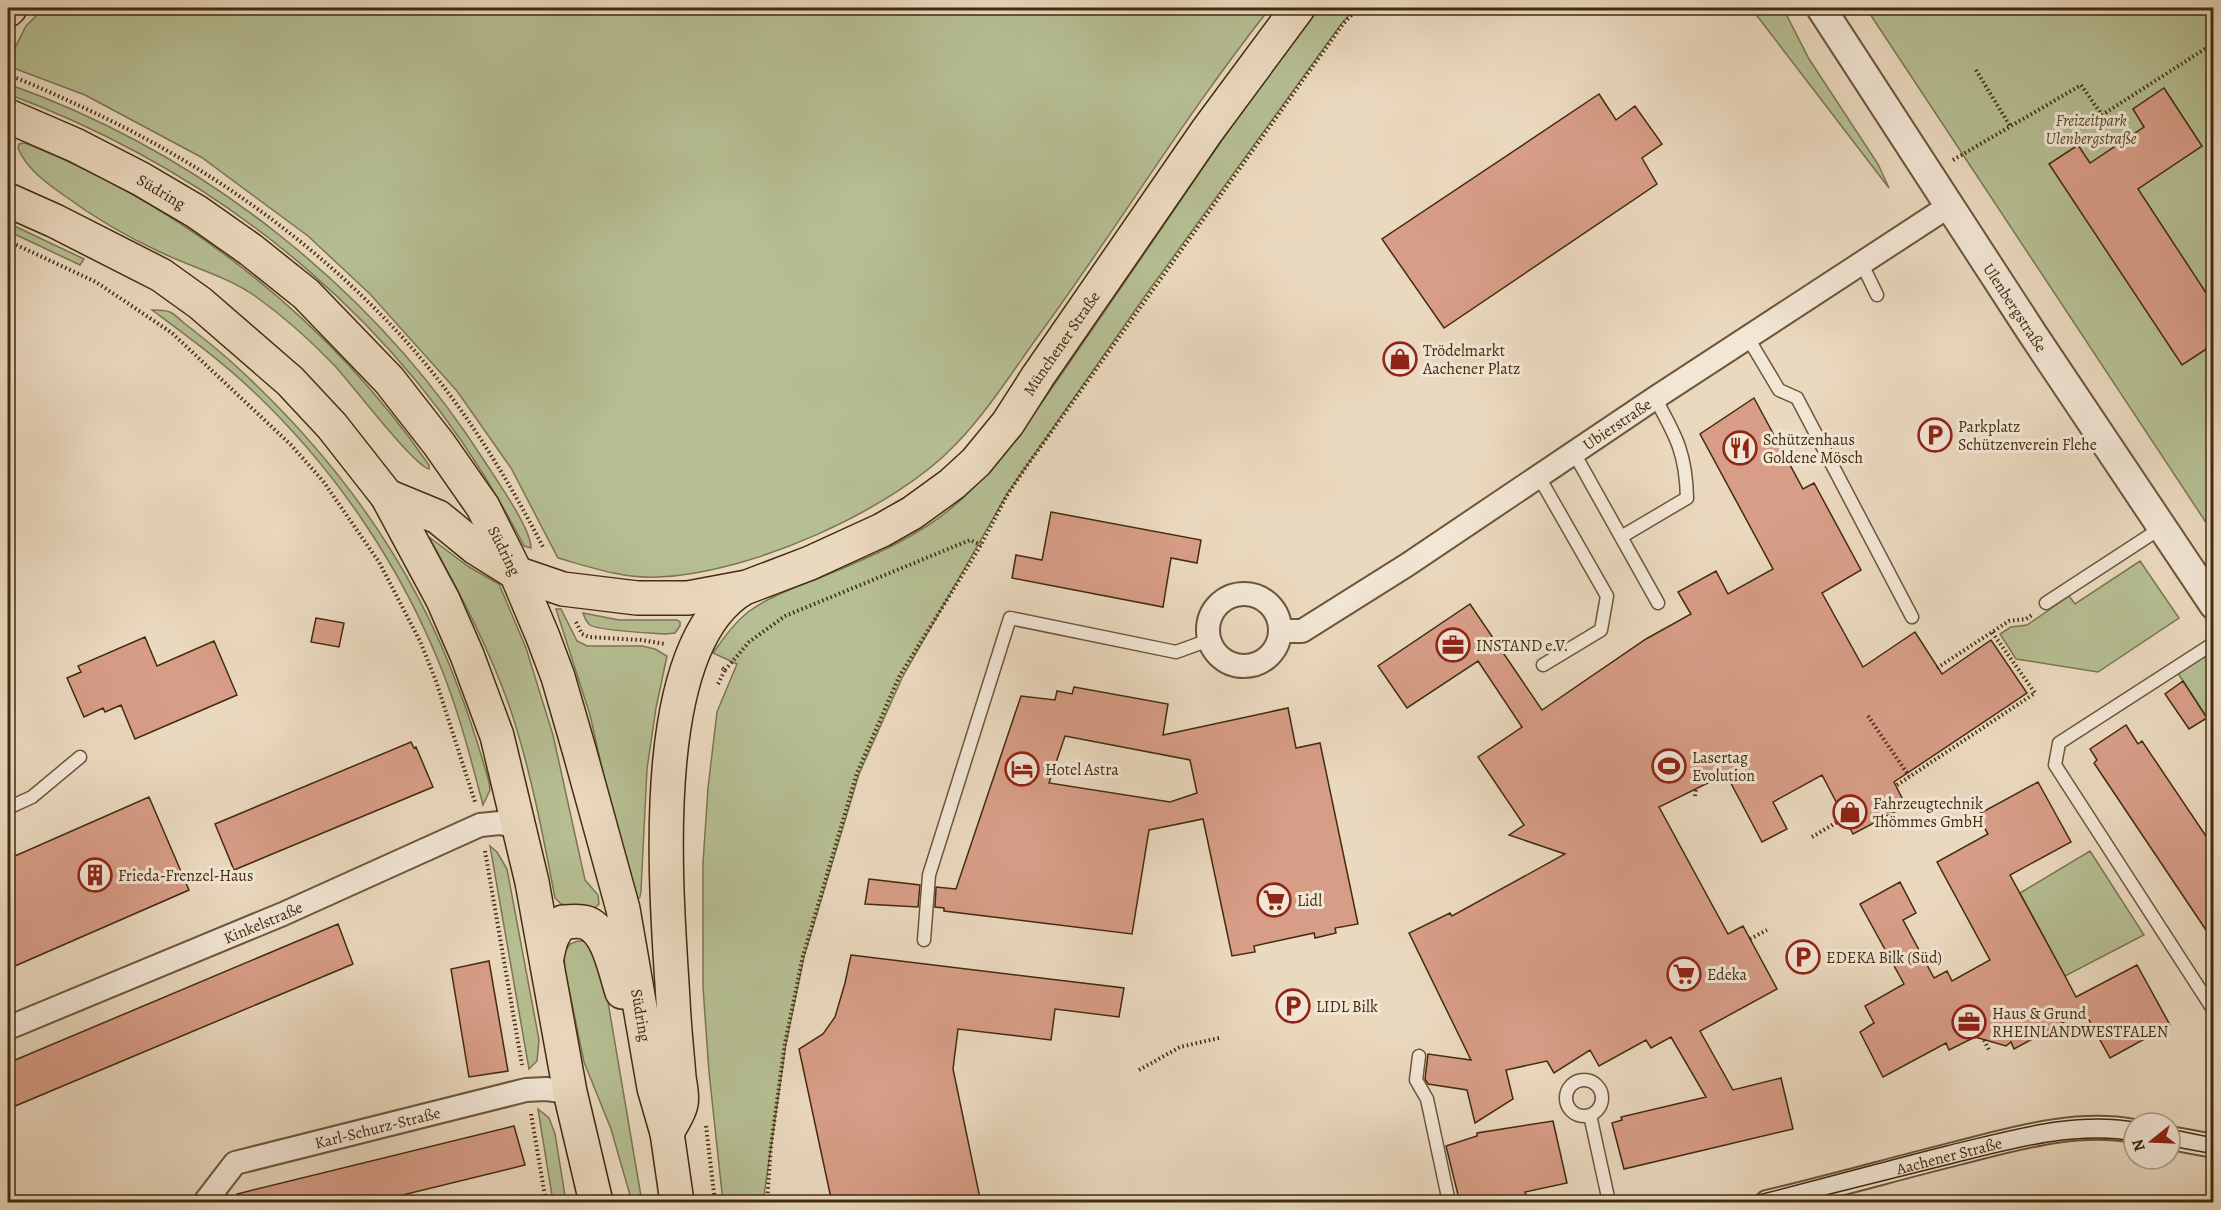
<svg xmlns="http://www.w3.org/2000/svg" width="2221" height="1210" font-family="Alegreya,serif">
  <rect width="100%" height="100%" fill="#ebd9bf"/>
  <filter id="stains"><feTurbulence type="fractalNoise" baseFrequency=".00333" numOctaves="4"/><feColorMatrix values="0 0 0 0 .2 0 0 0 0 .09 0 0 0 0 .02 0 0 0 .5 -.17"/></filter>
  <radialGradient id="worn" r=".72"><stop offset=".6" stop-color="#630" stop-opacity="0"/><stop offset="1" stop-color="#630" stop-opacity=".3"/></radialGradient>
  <path fill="#b6bf93" stroke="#7c7650" stroke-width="1.5" d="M44,8h1226c-84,106 -154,222 -234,331 -25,35 -50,74 -80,105 -62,66 -207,130 -298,133 -35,2 -68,-10 -100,-19l-47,-90 -54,-77 -87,-97 -62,-58 -107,-79 -116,-62 -77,-29v-4l18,-36z
    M1318,8h38l-14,15 -197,273 -138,198 -105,184 -43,96 -55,183 -18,87 -23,158h-40l-14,-130 -6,-85v-124l5,-75 9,-76 20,-48 -24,-11c11,-15 20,-29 35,-41 20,-15 46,-24 69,-33 51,-21 106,-43 146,-81 54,-53 94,-118 137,-180 68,-98 134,-197 203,-294z
    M1751,8h32l26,51 69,105 11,24z
    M1866,8h347v525z
    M8,84c195,69 368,206 479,381 11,17 44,64 44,83l-7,-2c-109,-214 -293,-369 -516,-452z
    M25,143c163,65 304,178 404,322v4c-17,-5 -78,-86 -95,-104 -24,-25 -51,-49 -79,-69 -29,-20 -64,-29 -95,-44 -35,-16 -68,-36 -98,-58 -17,-12 -36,-26 -44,-46l1,-4z
    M8,223l76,36 -4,6 -72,-34z
    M152,310c5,0 13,0 18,2 5,2 10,8 14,11 18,14 36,28 53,44 97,89 175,195 221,320 12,31 22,63 31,95l1,8 -7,15c-12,-46 -24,-92 -41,-135 -41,-104 -107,-201 -187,-277 -32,-31 -68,-57 -103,-83z
    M429,537l40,30 30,17 27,64 27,87 32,145 13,15 1,9 -4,4 -34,-4 -6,-6c-12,-63 -24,-126 -44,-187 -21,-61 -51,-118 -82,-174z
    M2140,561l39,57 -81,54 -82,-13 -16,-25 11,-7 16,-2 42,-29 6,8z
    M556,609h5l16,32 10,5h55l13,3 12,7 -11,52 -9,61 -6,122 -1,6 -3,3 -13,-35 -34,-150z
    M583,613l36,7h58l3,2v4l-5,7 -9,1c-14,-1 -67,-3 -76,-9 -4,-3 -5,-7 -7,-12z
    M2204,653l9,14v60l-36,-55z
    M490,846l7,6 10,17 32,171 -2,21 -8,8z
    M2090,851l54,84 -79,41 -45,-83z
    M578,941h7l15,14 42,247h-10l-21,-73 -27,-67 -19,-92 -1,-17 6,-9z
    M538,1109l11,9 6,16 11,68h-13z"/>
  <path fill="#d89d87" stroke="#412c0d" stroke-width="1.5" fill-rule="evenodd" d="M2164,88l38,58 -64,43 76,116v39l-32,21 -133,-201 29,-19 12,18 54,-36 -11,-18z
    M1599,94l17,26 19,-14 27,38 -20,14 15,26 -213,144 -62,-89z
    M1754,398l49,91 11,-6 47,87 -39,23 41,74 52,-35 27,42 49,-34 36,53 -133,89 12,24 -53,28 -31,-59 -49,27 14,27 -25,13 -36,-68 -67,33 69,127 15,-8 34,63 -77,42 33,59 48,-12 12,51 -169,40 -12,-46 10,-3 -1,-3 85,-20 -35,-60 -20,11 -5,-8 -47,26 -9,-16 -36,23 -7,-12 -41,9 7,29 -38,24 -8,-33 -39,-6 -3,-5 3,-25 43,6 -62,-127 41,-20 2,3 113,-62 -56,-19 15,-10 -46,-68 44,-30 -44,-66 -71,47 -29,-42 92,-62 72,106 104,-71 45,-25 -13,-22 38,-21 12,23 45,-25 -73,-135z
    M1051,512l150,28 -4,23 -26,-5 -8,49 -151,-29 4,-23 26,5z
    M316,618l28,5 -5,24 -28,-5z
    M145,637l12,29 57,-25 23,54 -102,44 -14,-34 -16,7 -2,-4 -19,9 -17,-39 14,-6 -3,-6z
    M2183,681l24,37 -18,11 -24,-35z
    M1074,687l94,17 -5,31 125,-27 8,40 24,-5 38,181 -23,4 1,5 -21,5 -1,-5 -60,13 1,6 -23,4 -29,-137 -54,11 -17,104 -188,-23v-3l-9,-1 1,-20 20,2 65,-193 34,4 2,-9 15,3zM1065,736l125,24 7,33 -27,9 -121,-19z
    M2126,725l12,19 4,-3 72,107v94l-120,-179 3,-3 -7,-11z
    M411,742l3,6 2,-1 17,40 -199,83 -19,-46z
    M2038,782l33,60 -61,33 55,101 11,21 61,-32 33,60 -60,33 -26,-47 -70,38 -3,-7 -5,4 -31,-9 -26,13 -3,-7 -63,34 -23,-45 14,-9 -9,-17 39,-22 -44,-80 40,-22 16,31 -13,7 31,58 13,-7 5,10 38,-21 -53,-98 51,-28 -11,-19z
    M149,797l40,93 -181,79v-110z
    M869,879l51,6 -2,22 -53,-3z
    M338,924l15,40 -345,145v-46z
    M851,955l273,33 -5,29 -64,-8 -4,31 -93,-11 -5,40 28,134h-149l-33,-154 24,-15 12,-17 10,-34z
    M489,961l19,110 -39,6 -18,-108z
    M1553,1121l14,62 -42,9 1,3 -28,8h-38l-14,-57 31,-10v-3z
    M514,1126l11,39 -155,38h-132l-1,-9z"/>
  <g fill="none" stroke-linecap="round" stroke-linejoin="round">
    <defs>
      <path id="service" d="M1862,264l15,31
        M1748,338l31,52 18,8 115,219
        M1574,453l84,150
        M1539,477l68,119 -6,34 -58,35
        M1621,537l66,-39c-1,-45 -11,-62 -32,-100
        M2046,603l115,-75
        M2214,643l-155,100 -4,22 159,246
        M8,808l24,-11 48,-40
        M924,940l5,-65 81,-257 166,34 33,-12
        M1419,1056l-3,24 11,19 22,103
        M1566 1098a18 18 0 1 1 36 0a18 18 0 1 1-36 0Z
        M1590,1115l19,87"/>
      <g id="minor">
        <circle cx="1244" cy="630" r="36"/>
        <path id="s1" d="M1281,631h21l105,-66 248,-167 294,-192"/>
        <path id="s2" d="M8,1028l275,-114 197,-89 20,-2 20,4"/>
        <path d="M2170,1138l44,8"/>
        <path id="s3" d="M205,1202l30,-39 291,-73 20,-1 24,3"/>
        <path id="s4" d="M1767,1202c64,-15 127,-33 191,-49 56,-14 118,-33 176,-22"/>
      </g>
      <g id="tertiary">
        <path id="s5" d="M1821,8l211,325 182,272"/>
      </g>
      <g id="primary">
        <path d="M8,10l2,-2"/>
        <path id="s6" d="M8,116l67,29 66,34 56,33 54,38 55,44 83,86 50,64 44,63 33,66 27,64 15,40 22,76 43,156 31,179 13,45 10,69"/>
        <path d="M8,200l47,21 106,54 39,28 90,78 42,45 55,70 56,104 24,55 30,81 35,146 38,210 26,110"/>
        <path d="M547,957c3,-15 5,-24 16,-35 7,0 17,-2 24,1 22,9 28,49 35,69"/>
      </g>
      <g id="trunk">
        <path id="s7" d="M387,496l51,21 38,31 40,25 47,16 74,9h51l59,-11 63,-24 72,-33 30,-17 40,-29 24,-22 32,-39 30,-47 169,-245 91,-123"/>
        <path d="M667,1133c4,-9 12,-19 14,-29 2,-7 -1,-19 -2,-27 -2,-26 -5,-51 -6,-77 -6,-102 -30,-353 71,-412"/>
      </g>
    </defs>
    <use href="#service" stroke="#6c573a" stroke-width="15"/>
    <use href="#minor" stroke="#6c573a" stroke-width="26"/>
    <use href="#tertiary" stroke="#6c573a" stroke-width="32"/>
    <use href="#primary" stroke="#412c0d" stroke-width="36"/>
    <use href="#trunk" stroke="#412c0d" stroke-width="36"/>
    <path stroke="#412c0d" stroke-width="4" stroke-dasharray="1.5 3" stroke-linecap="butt" d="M1976,70l34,56
      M8,75c25,9 50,21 74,32 116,53 221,126 309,218 63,66 112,144 153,224
      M1953,160l128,-75 21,30 112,-72
      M8,241l88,41 76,51 119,112 32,36 56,81 41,79 16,40 39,121
      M576,622l6,12 7,3 52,3 24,4
      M1937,668l72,-47 17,-2 6,-4
      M725,670l24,-28 36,-26 185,-76 11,5
      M718,684l7,-14 -3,-2
      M1868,716l41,60
      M1897,785l138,-92 -43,-61
      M1695,796l1,-7
      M1812,837l32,-19
      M485,851l37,214
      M1750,939l17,-9
      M1984,1040l6,12
      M1139,1070l41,-23 39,-9
      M531,1114l15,88
      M706,1126l9,76
      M767,1202l4,-57 14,-102 18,-87 54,-183 42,-96 82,-132 25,-48 18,-27 319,-446 15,-16"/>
    <use href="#service" stroke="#f2e6d5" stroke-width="12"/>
    <use href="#minor" stroke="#f2e6d5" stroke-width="22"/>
    <use href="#tertiary" stroke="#f2e6d5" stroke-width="28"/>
    <use href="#primary" stroke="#ebd9bf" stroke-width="33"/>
    <use href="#trunk" stroke="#ebd9bf" stroke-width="33"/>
    <path stroke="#412c0d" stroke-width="1.5" d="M2170,1129l44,9
      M2170,1146l44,8
      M1729,1202c73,-17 145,-38 217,-56 63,-15 130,-36 194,-23
      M1798,1202c54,-13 107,-27 160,-40 56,-14 118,-31 176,-21"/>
  </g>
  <defs>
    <symbol id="shop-ring" viewBox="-11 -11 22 22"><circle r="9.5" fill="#f2e6d5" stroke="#8f2418" stroke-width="1.5"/><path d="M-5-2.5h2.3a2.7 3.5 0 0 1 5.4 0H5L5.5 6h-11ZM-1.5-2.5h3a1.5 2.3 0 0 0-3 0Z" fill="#8f2418"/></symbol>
    <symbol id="parking-ring" viewBox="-11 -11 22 22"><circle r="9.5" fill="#f2e6d5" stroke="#8f2418" stroke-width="1.5"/><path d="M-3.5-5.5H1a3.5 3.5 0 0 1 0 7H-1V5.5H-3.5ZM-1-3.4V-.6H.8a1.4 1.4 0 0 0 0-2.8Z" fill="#8f2418"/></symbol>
    <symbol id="restaurant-ring" viewBox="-11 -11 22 22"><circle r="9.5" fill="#f2e6d5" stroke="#8f2418" stroke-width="1.5"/><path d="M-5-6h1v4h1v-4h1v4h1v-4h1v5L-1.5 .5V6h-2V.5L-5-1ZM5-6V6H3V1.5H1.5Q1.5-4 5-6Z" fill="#8f2418"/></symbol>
    <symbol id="office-ring" viewBox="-11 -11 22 22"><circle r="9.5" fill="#f2e6d5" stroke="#8f2418" stroke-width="1.5"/><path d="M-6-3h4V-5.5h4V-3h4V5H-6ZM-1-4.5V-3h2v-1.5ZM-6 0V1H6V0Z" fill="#8f2418"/></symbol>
    <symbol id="stadium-ring" viewBox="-11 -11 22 22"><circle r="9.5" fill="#f2e6d5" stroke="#8f2418" stroke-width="1.5"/><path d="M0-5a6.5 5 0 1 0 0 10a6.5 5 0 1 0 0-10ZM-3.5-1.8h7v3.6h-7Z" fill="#8f2418"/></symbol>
    <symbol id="hotel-ring" viewBox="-11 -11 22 22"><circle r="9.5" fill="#f2e6d5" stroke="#8f2418" stroke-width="1.5"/><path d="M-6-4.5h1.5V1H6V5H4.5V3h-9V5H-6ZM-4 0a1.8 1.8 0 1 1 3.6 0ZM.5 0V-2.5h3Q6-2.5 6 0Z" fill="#8f2418"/></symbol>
    <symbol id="building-ring" viewBox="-11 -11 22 22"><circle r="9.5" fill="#f2e6d5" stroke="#8f2418" stroke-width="1.5"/><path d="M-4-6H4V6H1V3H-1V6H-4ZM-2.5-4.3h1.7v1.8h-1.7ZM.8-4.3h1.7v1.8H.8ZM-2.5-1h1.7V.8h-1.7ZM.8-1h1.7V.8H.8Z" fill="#8f2418"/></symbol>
    <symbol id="supermarket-ring" viewBox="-11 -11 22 22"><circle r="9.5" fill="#f2e6d5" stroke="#8f2418" stroke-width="1.5"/><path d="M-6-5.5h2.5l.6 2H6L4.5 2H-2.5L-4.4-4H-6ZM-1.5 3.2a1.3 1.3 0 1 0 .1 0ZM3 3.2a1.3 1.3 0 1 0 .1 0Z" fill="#8f2418"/></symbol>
  </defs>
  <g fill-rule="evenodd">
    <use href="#shop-ring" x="1381" y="340" width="38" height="38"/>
    <use href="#parking-ring" x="1916" y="416" width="38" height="38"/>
    <use href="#restaurant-ring" x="1721" y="429" width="38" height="38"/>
    <use href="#office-ring" x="1434" y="626" width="38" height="38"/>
    <use href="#stadium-ring" x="1650" y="747" width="38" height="38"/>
    <use href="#hotel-ring" x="1003" y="750" width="38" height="38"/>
    <use href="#shop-ring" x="1831" y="793" width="38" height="38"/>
    <use href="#building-ring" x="76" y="856" width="38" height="38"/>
    <use href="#supermarket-ring" x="1255" y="881" width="38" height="38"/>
    <use href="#parking-ring" x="1784" y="938" width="38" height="38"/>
    <use href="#supermarket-ring" x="1665" y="955" width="38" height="38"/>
    <use href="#parking-ring" x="1274" y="987" width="38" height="38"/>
    <use href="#office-ring" x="1950" y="1003" width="38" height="38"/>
  </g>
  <g text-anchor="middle" stroke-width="6" stroke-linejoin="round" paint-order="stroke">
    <g font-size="16" font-style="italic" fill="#584928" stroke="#f2e6d5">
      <text x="2091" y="126">Freizeitpark<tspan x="2091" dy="18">Ulenbergstraße</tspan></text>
    </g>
    <g font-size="16" fill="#412c0d" stroke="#f2e6d5">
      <text dy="6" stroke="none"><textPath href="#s6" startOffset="171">Südring</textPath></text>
      <text dy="6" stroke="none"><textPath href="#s5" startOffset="357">Ulenbergstraße</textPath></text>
      <text dy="6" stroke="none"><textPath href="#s7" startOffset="796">Münchener Straße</textPath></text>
      <text dy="6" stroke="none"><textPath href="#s1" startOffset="398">Ubierstraße</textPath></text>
      <text dy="6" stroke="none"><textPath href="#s6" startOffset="675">Südring</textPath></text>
      <text dy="6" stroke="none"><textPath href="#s2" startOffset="276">Kinkelstraße</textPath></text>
      <text dy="6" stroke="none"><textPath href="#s6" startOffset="1161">Südring</textPath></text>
      <text dy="6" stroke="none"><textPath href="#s3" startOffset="196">Karl-Schurz-Straße</textPath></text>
      <text dy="6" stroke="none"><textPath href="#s4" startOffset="188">Aachener Straße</textPath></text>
    </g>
    <g font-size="16" fill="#412c0d" stroke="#f2e6d5" text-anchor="start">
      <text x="1423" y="356">Trödelmarkt<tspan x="1423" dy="18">Aachener Platz</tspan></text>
      <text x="1958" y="432">Parkplatz<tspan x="1958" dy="18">Schützenverein Flehe</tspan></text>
      <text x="1763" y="445">Schützenhaus<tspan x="1763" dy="18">Goldene Mösch</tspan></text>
      <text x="1476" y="651">INSTAND e.V.</text>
      <text x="1692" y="763">Lasertag<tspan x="1692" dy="18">Evolution</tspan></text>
      <text x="1045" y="775">Hotel Astra</text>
      <text x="1873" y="809">Fahrzeugtechnik<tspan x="1873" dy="18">Thömmes GmbH</tspan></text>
      <text x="118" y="881">Frieda-Frenzel-Haus</text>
      <text x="1297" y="906">Lidl</text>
      <text x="1826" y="963">EDEKA Bilk (Süd)</text>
      <text x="1707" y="980">Edeka</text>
      <text x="1316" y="1012">LIDL Bilk</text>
      <text x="1992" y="1019">Haus &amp; Grund<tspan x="1992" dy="18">RHEINLANDWESTFALEN</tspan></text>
    </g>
  </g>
  <rect width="2221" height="1210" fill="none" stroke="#ebd9bf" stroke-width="30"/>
  <rect x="9" y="9" width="2203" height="1192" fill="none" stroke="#412c0d" stroke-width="3"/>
  <rect x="15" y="15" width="2191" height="1180" fill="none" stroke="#412c0d" stroke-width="1.5"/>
  <g transform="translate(2152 1141) rotate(252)"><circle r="28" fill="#f2e6d5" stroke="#ab9c85" stroke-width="1.5"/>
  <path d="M0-4.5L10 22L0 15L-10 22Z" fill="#8f2418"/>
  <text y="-9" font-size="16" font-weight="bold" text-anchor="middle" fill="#412c0d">N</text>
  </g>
  <rect width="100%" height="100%" filter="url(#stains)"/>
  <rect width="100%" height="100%" fill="url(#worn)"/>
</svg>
